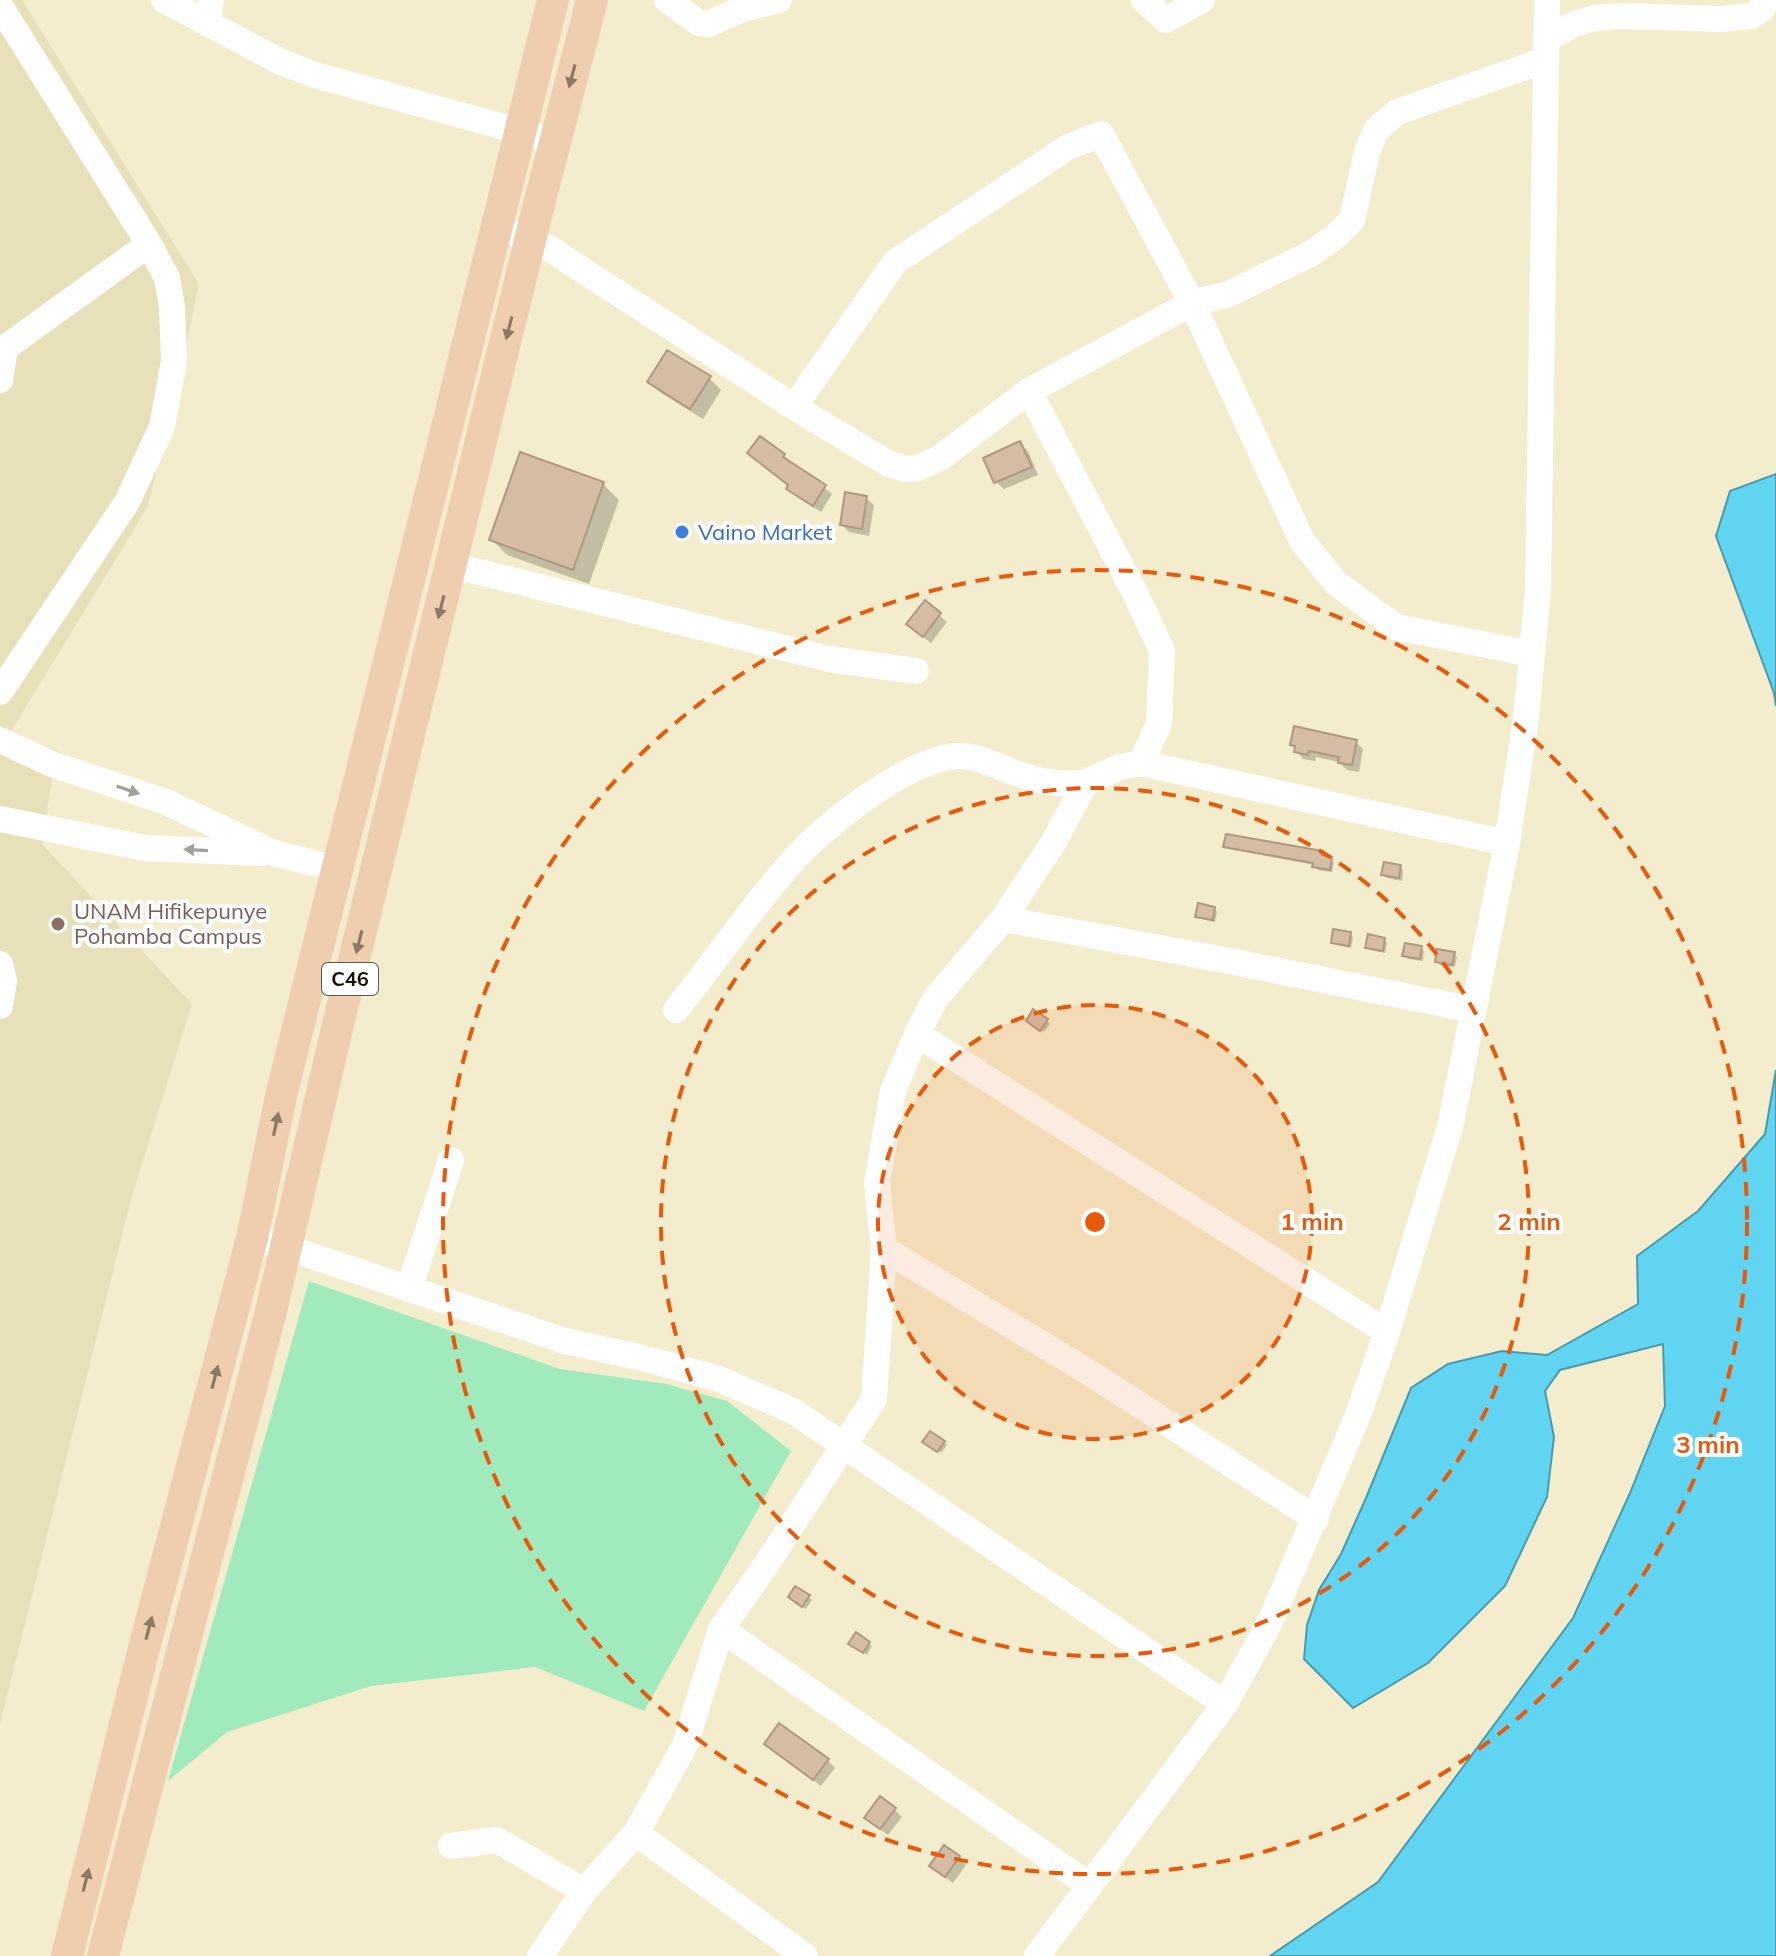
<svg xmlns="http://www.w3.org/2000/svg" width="1776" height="1956" font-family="Mulish,sans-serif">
  <rect width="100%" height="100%" fill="#f4edcd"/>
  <path fill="#e8e0b9" d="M0,0h22l177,284 -33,153 -19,71 -137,225 50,19 -6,13 -12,79 150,160 -61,195 -131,525z"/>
  <path fill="#a0eabd" d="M309,1281l251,88 106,15 61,17 64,50 -147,260 -109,-44 -164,19 -144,46 -59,49z"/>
  <path fill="#61d4f1" stroke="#4a9aab" stroke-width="2" d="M1776,474v232l-2,-13 -58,-157 14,-45z
    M1776,1070v886h-506l108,-74 195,-264 57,-125 35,-87 -2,-62 -103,26 -15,21 9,46 -7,60 -42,89 -77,77 -75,45 -49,-49 3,-34 12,-35 22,-36 25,-56 45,-110 37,-24 54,-13 45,4 91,-51 -1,-48 61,-45 67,-77z"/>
  <path fill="#0003" d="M709,378l12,12 -18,29 -42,-26 -11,-11z
    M1020,444l8,7 10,24 -34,14 -8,-7z
    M784,456l48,38 -11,18 -25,-16 -7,-8 1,-2 -33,-26z
    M603,484l16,16 -30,84 -82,-29 -16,-16z
    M866,498l8,7 -5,31 -20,-4 -7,-7z
    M925,603l22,19 -16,21 -15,-12z
    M1356,742l7,7 -4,23 -12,-2 -8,-8 -23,-5 -1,4 -12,-2 -11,-14z
    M1226,846l96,7 12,9 -2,10 -14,-2 -3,-5 -86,-16z
    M1400,867l3,3 -1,11 -15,-3 -3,-3z
    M1214,908l3,4 -2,10 -14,-3 -4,-3z
    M1350,934l3,3 -2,11 -14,-3 -4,-3z
    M1384,939l3,4 -2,10 -14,-3 -3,-3z
    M1421,948l3,3 -1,10 -15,-2 -3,-3z
    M1454,954l3,3 -2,10 -15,-2 -3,-3z
    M1047,1021l3,3 -6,8 -13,-8z
    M944,1442l3,3 -6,8 -13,-8z
    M796,1588l16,12 -6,9 -13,-9z
    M856,1635l16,11 -5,9 -13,-9z
    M767,1744l60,16 8,8 -14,18z
    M894,1809l8,8 -14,18 -14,-10z
    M945,1848l21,17 -13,18 -14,-10z"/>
  <path fill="#d4bca5" stroke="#af9882" stroke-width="2" d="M667,350l44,26 -21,33 -43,-27z
    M760,436l25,18 -2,3 43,28 -13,21 -27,-17 2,-4 -41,-32z
    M1020,441l12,26 -38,16 -11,-25z
    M520,452l84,30 -31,88 -84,-30z
    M845,492l22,4 -5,33 -22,-4z
    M925,600l16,13 -18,24 -17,-13z
    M1294,726l63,14 -5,25 -14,-2 1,-6 -30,-6 -1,4 -14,-3 1,-6 -5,-1z
    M1226,834l97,17 -1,4 10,2 -2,13 -18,-3 1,-4 -90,-16z
    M1384,862l17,3 -2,13 -18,-3z
    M1198,903l17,4 -2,13 -18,-3z
    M1333,929l18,3 -2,14 -18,-3z
    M1368,934l17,4 -2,13 -18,-3z
    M1405,943l17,3 -2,13 -18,-3z
    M1437,949l18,3 -3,13 -17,-3z
    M1033,1009l15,10 -8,12 -14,-10z
    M930,1431l15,10 -8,11 -15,-10z
    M795,1586l15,9 -8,12 -14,-10z
    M856,1632l14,10 -7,11 -15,-9z
    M779,1723l50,36 -16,21 -49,-36z
    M880,1796l16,12 -16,21 -16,-11z
    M944,1845l16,11 -15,21 -16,-11z"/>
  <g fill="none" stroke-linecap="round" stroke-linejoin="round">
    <path stroke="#fff" stroke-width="26" d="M164,0l117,62 34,13 240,66
      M667,0l32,23 9,1 34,-15 37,-9
      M1144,0l22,20 36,-20
      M0,6l149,238 18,34 5,29 2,54 -12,66 -35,75 -127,190
      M208,24l3,-24
      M1546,40l28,-16 22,-6 24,-2 100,3 31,-3 11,-7 5,-9
      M497,229l34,9 22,13 241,156 95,57 17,5 12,-1 22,-10 89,-67 163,-88 37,-9 83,-41 24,-17 16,-16 15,-68 9,-22 21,-18 148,-52
      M0,380l5,-32 144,-104
      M1029,391l107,204 26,56 -3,73 -18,39
      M794,407l101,-145 173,-115 33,-13 91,169 110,238 34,42 60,44 136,27
      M451,565l378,94 87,12
      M0,740l54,25 112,37 108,51 63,16
      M0,819l145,29 118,5
      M1003,919l211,39 260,52
      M0,964l4,17 -4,25
      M676,1010c38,-48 73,-99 113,-145 34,-39 116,-104 167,-109 18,-1 31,6 47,12 27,12 54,19 83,14
      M917,1034l470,298
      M252,1238l33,9 280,94 78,17 76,21 74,32 432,293
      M884,1249l206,124 226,146
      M409,1289l42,-129
      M721,1629l369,257
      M636,1833l169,123
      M451,1846l46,-6 87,51
      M540,1956l44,-65 52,-58 49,-88 36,-116 45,-64 108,-166 10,-150 -7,-66 16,-92 24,-57 18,-35 68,-80 50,-76 33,-61 34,-15 21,-4 366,80
      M1037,1956l188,-252 46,-84 87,-205 29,-83 63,-205 57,-284 19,-125 12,-129 9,-589"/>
    <path stroke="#efceb0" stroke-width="32" d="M67,1956l77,-308 108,-410 29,-142 272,-1096
      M103,1956l168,-645 66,-282 198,-809 57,-220"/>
  </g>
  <defs><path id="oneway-solid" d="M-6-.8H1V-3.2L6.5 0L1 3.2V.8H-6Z" transform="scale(2)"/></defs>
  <g fill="#8c7964">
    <use href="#oneway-solid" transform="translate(572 76) rotate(105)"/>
    <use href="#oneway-solid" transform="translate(509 328) rotate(104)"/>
    <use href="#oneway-solid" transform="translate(441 607) rotate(104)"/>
    <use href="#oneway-solid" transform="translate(359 942) rotate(104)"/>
    <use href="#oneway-solid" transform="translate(276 1124) rotate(-78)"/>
    <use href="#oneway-solid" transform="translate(215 1377) rotate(-75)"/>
    <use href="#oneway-solid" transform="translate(149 1628) rotate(-75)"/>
    <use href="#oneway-solid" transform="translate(86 1880) rotate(-76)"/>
  </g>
  <g fill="#a1a09c">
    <use href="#oneway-solid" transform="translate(128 790) rotate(19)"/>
    <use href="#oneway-solid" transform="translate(196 850) rotate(-177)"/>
  </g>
  <circle cx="1095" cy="1222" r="217" fill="#e8590c" fill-opacity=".12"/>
  <g fill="none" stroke="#e8590c" stroke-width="4" stroke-dasharray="14 10">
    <circle cx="1095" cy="1222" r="217"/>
    <circle cx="1095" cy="1222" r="434"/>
    <circle cx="1095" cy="1222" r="652"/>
  </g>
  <circle fill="#3f7fe0" stroke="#fff" stroke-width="3" cx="682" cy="532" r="8"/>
  <circle fill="#8d6e63" stroke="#fff" stroke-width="3" cx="58" cy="924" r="8"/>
  <g text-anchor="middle" stroke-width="8" stroke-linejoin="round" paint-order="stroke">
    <rect fill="#fff" stroke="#5a5951" stroke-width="2" x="322" y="963" width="56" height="32" rx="6"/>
    <g font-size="20" font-weight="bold" fill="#141207">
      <text x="350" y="986">C46</text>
    </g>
    <g font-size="22" fill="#366cbe" stroke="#fff" text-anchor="start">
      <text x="698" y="540">Vaino Market</text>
    </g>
    <g font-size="22" fill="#785e54" stroke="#fff" text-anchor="start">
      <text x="74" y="919">UNAM Hifikepunye<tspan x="74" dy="25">Pohamba Campus</tspan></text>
    </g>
  </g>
  <circle cx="1095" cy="1222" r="12" fill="#e8590c" stroke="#fff" stroke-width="4"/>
  <g font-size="24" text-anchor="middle" font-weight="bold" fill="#e8590c" stroke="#fff" stroke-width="8" stroke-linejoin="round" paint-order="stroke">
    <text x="1312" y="1230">1 min</text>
    <text x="1529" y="1230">2 min</text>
    <text x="1708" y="1453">3 min</text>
  </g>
</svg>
